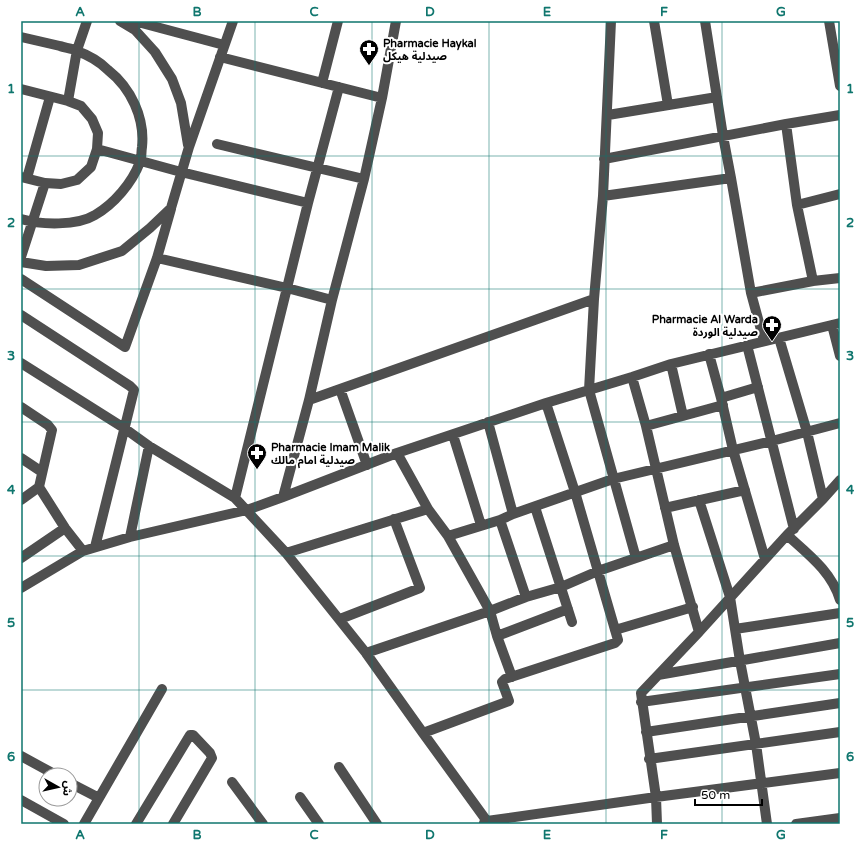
<svg xmlns="http://www.w3.org/2000/svg" width="861" height="845" font-family="'Varela Round','Noto Sans Arabic',sans-serif">
  <rect width="100%" height="100%" fill="#fff"/>
  <g fill="none" stroke-linecap="round" stroke-linejoin="round">
    <path stroke="#4f4f4f" stroke-width="10" d="M120,21l15,9 20,22 17,27 9,24 7,42
      M134,21l90,24
      M611,21l-8,175 -9,103 -5,91 47,168
      M654,21l14,84
      M705,21l18,115 8,42 20,115 13,48
      M829,21l11,65
      M21,37c13,3 26,6 39,9 5,2 12,2 17,5 11,4 23,11 31,19 23,18 37,48 34,77 -1,5 0,11 -2,15 -8,21 -26,42 -45,53 -18,11 -54,10 -74,4
      M220,57l162,41
      M322,83l16,-62
      M21,89l47,12 13,5 11,13 6,14 -1,16 -6,18 -14,13 -16,4 -16,-1 -24,-6
      M68,101l9,-51 10,-29
      M608,115l109,-18
      M786,124l11,81 16,76
      M217,144l147,35
      M97,149l84,23 127,31
      M604,159l182,-35 54,-9
      M27,178l23,-81
      M603,196l128,-18
      M797,205l43,-11
      M21,257l24,-74
      M157,258l130,30 45,12
      M21,262l25,4 33,-1 43,-14 28,-23 21,-20 18,-61 44,-126
      M21,279l104,68 32,-89 14,-49
      M751,293l62,-12 27,-3
      M21,315l109,71 4,4 -39,157
      M832,325l8,31
      M779,338l28,94 16,67
      M747,345l47,184
      M709,354l12,44 12,52 32,109
      M21,363l103,65 25,18 86,52 51,55 80,100 57,80 66,91
      M671,364l12,52
      M632,377l14,49 28,119 25,87
      M340,389l27,76
      M721,398l37,-11
      M309,400l285,-101
      M21,407l27,18 4,5 -13,57 -18,13
      M488,422l25,92
      M646,426l77,-21
      M453,435l28,90
      M397,453l31,56 20,27 42,75 7,25 15,41
      M21,458l21,14
      M39,487l26,41 18,23
      M283,497l26,-97 23,-100 32,-121 18,-81 14,-77
      M235,498l73,-295 31,-116
      M699,500l31,97 10,64 16,83 11,80
      M535,507l37,115
      M665,508l80,-18
      M500,520l26,77
      M787,535c21,19 45,37 53,65
      M448,536l52,-16 13,-6 100,-35 159,-38 68,-18
      M130,537l19,-91
      M286,553l142,-44
      M21,558l44,-30
      M21,588l62,-37 47,-14 117,-27 36,-13 114,-44 149,-50 86,-26 39,-13 169,-41
      M340,619l80,-31 -26,-69
      M735,629l105,-16
      M615,630l78,-23
      M497,636l71,-27
      M366,653l124,-42 36,-14 35,-10 37,-16 76,-26
      M658,675l182,-32
      M641,702l199,-28
      M646,732l194,-29
      M423,733l86,-32 -7,-19 3,-3 110,-36 3,-3 -43,-148 -29,-89
      M21,756l35,19
      M649,759l191,-27
      M339,767l38,57
      M232,782l31,42
      M70,783l29,15
      M300,797l19,27
      M21,800l43,24
      M484,823l3,-2 169,-24 184,-24
      M84,824l78,-135
      M136,824l54,-89h3l17,18 2,5 -39,66
      M657,824l-1,-27 -15,-104 58,-61 88,-97 36,-36 17,-19
      M796,824l44,-6"/>
  </g>
  <path fill="none" stroke="#0f766e" stroke-width="1" stroke-opacity="0.55" d="M139,21v803M255,21v803M372,21v803M489,21v803M606,21v803M722,21v803M21,156h819M21,289h819M21,422h819M21,556h819M21,690h819"/>
  <defs>
    <symbol id="pharmacy-pin" viewBox="-11 -11 22 30"><path d="M0 17L-7.5 6A9.5 9.5 0 1 1 7.5 6Z" fill="#000" stroke="#fff"/><path d="M-2-6h4v4h4v4h-4v4h-4v-4h-4v-4h4Z" fill="#fff"/></symbol>
  </defs>
  <g fill-rule="evenodd">
    <use href="#pharmacy-pin" x="358" y="38" width="22" height="30"/>
    <use href="#pharmacy-pin" x="761" y="314" width="22" height="30"/>
    <use href="#pharmacy-pin" x="246" y="442" width="22" height="30"/>
  </g>
  <g text-anchor="middle" stroke-width="4" stroke-linejoin="round" paint-order="stroke">
    <g font-size="11" font-weight="bold" fill="#000" stroke="#fff" text-anchor="start">
      <text x="383" y="47">Pharmacie Haykal<tspan x="383" dy="13">صيدلية هيكل</tspan></text>
      <text x="758" y="323" text-anchor="end">Pharmacie Al Warda<tspan x="758" dy="13">صيدلية الوردة</tspan></text>
      <text x="271" y="451">Pharmacie Imam Malik<tspan x="271" dy="13">صيدلية امام مالك</tspan></text>
    </g>
  </g>
  <rect width="861" height="845" fill="none" stroke="#ffffff" stroke-width="44"/>
  <g transform="translate(58 787) rotate(98)"><circle r="19" fill="#ffffff" stroke="#999999"/>
  <path d="M0-3L7 15L0 10L-7 15Z" fill="#000000"/>
  <text y="-6" font-size="11" font-weight="bold" text-anchor="middle" fill="#000000">ش</text>
  </g>
  <path d="M695 799v6h67v-6" fill="none" stroke="#000000" stroke-width="2"/>
  <text x="701" y="799" font-size="12" fill="#000000" stroke="#ffffff" stroke-width="3" paint-order="stroke">50 m</text>
  <rect x="22" y="22" width="817" height="801" fill="none" stroke="#0f766e" stroke-width="1.5"/>
  <g font-size="13" text-anchor="middle" font-weight="bold" fill="#0f766e">
    <text x="80" y="16">A</text>
    <text x="197" y="16">B</text>
    <text x="314" y="16">C</text>
    <text x="430" y="16">D</text>
    <text x="547" y="16">E</text>
    <text x="664" y="16">F</text>
    <text x="781" y="16">G</text>
    <text x="11" y="93">1</text>
    <text x="850" y="93">1</text>
    <text x="11" y="227">2</text>
    <text x="850" y="227">2</text>
    <text x="11" y="360">3</text>
    <text x="850" y="360">3</text>
    <text x="11" y="494">4</text>
    <text x="850" y="494">4</text>
    <text x="11" y="627">5</text>
    <text x="850" y="627">5</text>
    <text x="11" y="761">6</text>
    <text x="850" y="761">6</text>
    <text x="80" y="839">A</text>
    <text x="197" y="839">B</text>
    <text x="314" y="839">C</text>
    <text x="430" y="839">D</text>
    <text x="547" y="839">E</text>
    <text x="664" y="839">F</text>
    <text x="781" y="839">G</text>
  </g>
</svg>
